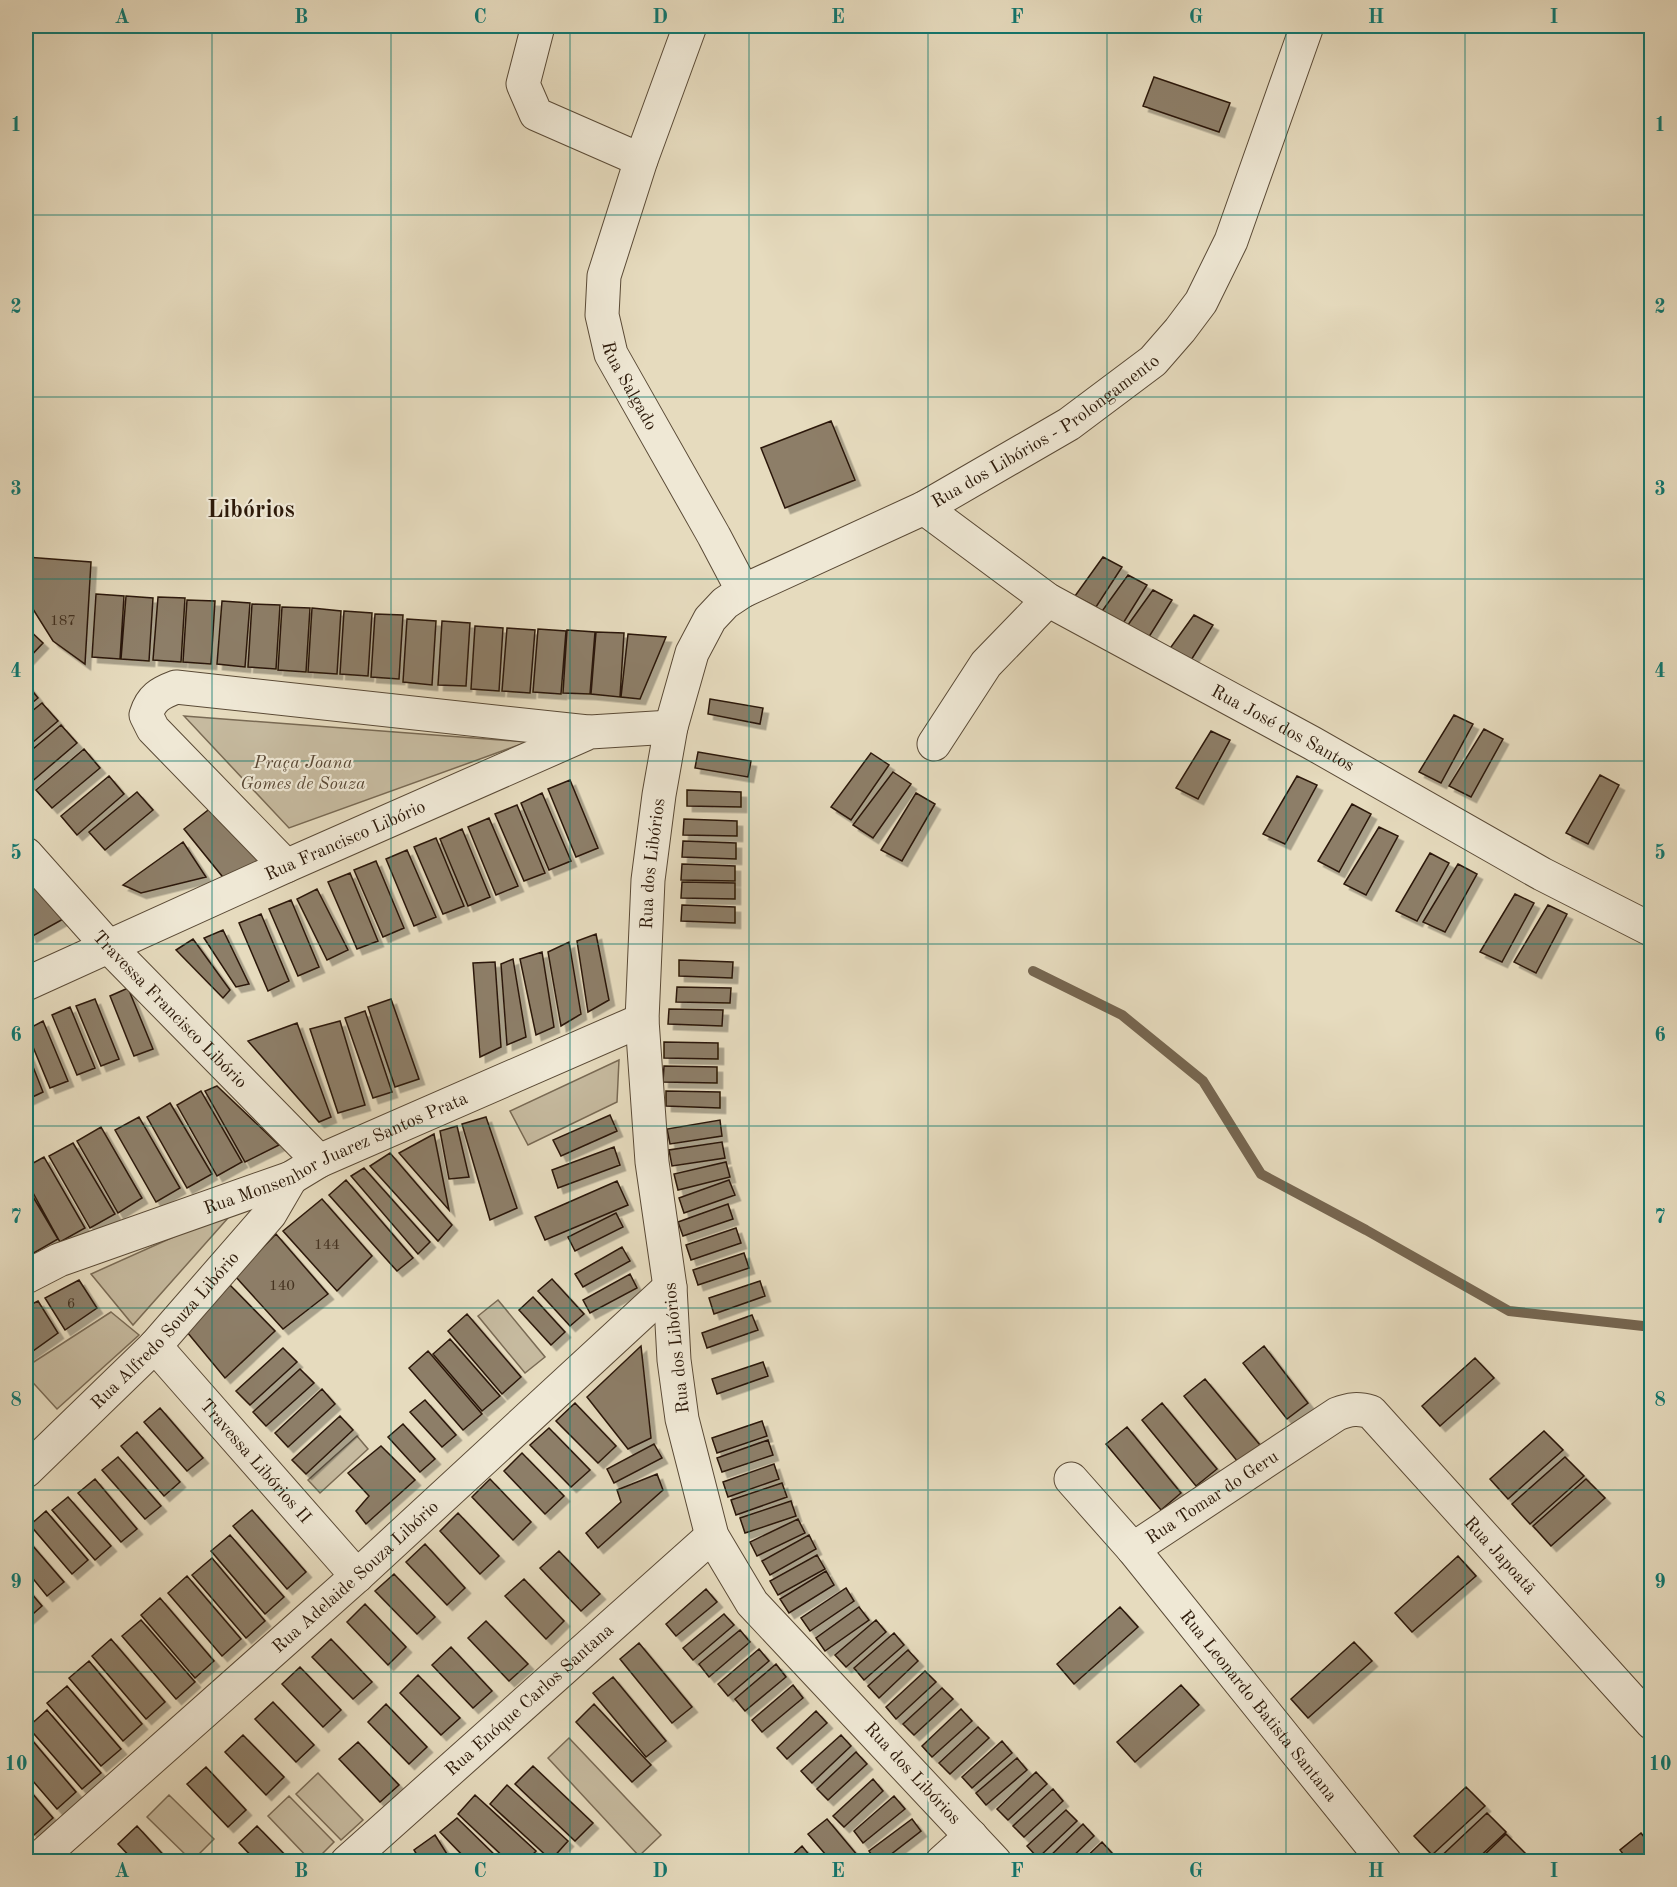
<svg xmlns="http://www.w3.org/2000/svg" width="1677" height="1887" font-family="'Old Standard TT',serif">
  <defs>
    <filter id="shadow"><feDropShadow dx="5.5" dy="5.5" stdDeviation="0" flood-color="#0004"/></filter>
  </defs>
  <rect width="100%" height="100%" fill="#e6dbbe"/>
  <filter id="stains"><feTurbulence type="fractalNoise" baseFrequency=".00333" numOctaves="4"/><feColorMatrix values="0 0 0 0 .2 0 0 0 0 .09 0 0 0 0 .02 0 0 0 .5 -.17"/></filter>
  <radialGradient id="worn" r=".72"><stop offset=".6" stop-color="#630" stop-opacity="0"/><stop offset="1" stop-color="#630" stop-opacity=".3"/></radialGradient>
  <path fill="#c6ba9f" stroke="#796a54" stroke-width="1.5" d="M184,716l343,26 -238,86z
    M619,1060l-2,42 -89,43 -18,-34z
    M236,1209l-103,116 -42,-51z
    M498,1300l47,57 -20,16 -47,-57z
    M111,1312l28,23 -82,74 -31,-34v-8z
    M357,1436l11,13 -48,44 -12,-13z
    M569,1738l92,97 -22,21 -91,-98z
    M318,1773l45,47 -22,20 -45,-46z
    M169,1795l45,44 -22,22 -45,-44z
    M289,1796l45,46 -19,19h-4l-43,-45z"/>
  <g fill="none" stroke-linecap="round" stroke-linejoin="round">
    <path stroke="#766650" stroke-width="10" d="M1033,971l89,44 81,66 58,93 105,56 143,81 143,16"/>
  </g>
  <path fill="#8d7e67" stroke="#2c1909" stroke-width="1.5" filter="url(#shadow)" d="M1154,77l76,26 -11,29 -76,-26z
    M831,421l24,59 -70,28 -24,-60z
    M26,557l65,5 -6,102 -32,-23 -27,-43z
    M1103,557l19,10 -26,40 -21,-11z
    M1128,575l19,10 -25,40 -22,-11z
    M1153,590l19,10 -25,40 -22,-11z
    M96,594l28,2 -4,63 -28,-2z
    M126,596l27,2 -4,63 -28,-2z
    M158,597l27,1 -4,64 -28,-2z
    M187,600l28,1 -4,63 -28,-2z
    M222,601l28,2 -5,64 -28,-3z
    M252,604l28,1 -4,64 -28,-2z
    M282,607l28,1 -4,64 -28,-2z
    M312,608l29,3 -4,63 -29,-2z
    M344,611l28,2 -4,63 -28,-2z
    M375,614l28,1 -4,64 -28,-2z
    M1194,615l19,10 -25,40 -22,-11z
    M407,619l29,2 -4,64 -29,-3z
    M442,621l28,2 -4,63 -28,-1z
    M475,626l28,2 -4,63 -28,-2z
    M26,627l17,16 -17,18z
    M507,628l28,2 -5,63 -28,-2z
    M538,629l28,2 -5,63 -28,-2z
    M567,630l28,2 -5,62 -27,-1z
    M596,632l28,1 -4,64 -29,-3z
    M628,634l38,3 -26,62 -19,-2z
    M26,683l12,15 -12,10z
    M710,699l53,9 -3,16 -52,-10z
    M42,703l16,18 -32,27v-32z
    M1454,715l19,9 -32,59 -22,-11z
    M61,725l16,18 -48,41 -3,-4v-25z
    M1484,729l19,10 -32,58 -22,-11z
    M1211,731l19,9 -32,59 -22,-11z
    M84,749l16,19 -48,40 -16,-18z
    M698,752l53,9 -3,16 -53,-9z
    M871,753l18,12 -38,55 -20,-13z
    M893,772l18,12 -38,54 -20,-13z
    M1600,775l19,10 -31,59 -22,-11z
    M109,776l15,18 -47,41 -16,-19z
    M1297,776l20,9 -32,59 -22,-10z
    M570,780l28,68 -22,9 -28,-68z
    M687,790l54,2v15l-54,-1z
    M137,792l16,18 -48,40 -16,-18z
    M542,793l29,68 -22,9 -28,-67z
    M916,793l19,11 -33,57 -21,-11z
    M1352,804l19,10 -32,58 -21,-11z
    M517,805l28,68 -21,8 -29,-67z
    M212,807l52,56 -38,18 -42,-52z
    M489,818l29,68 -22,9 -28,-68z
    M684,819l53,2v15l-54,-1z
    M1379,827l19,9 -32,59 -22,-11z
    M462,829l28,68 -22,9 -28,-67z
    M436,838l28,68 -21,8 -29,-67z
    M683,841l53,2v16l-54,-2z
    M183,842l23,35 -65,16 -18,-8z
    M407,850l29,67 -22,9 -28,-67z
    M1430,853l19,10 -32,58 -21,-10z
    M376,861l28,67 -21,9 -29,-67z
    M682,864l53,2v15l-54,-1z
    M1458,864l19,10 -32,58 -22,-10z
    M26,873l39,45 -34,19 -5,-13z
    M350,873l28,68 -21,8 -29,-67z
    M682,882l53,1v16l-54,-1z
    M317,889l31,61 -21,10 -30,-61z
    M1515,894l19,9 -32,59 -22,-10z
    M291,900l28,67 -21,9 -29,-67z
    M682,905l53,2v16l-54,-2z
    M1548,905l19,9 -31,59 -22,-11z
    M261,914l28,67 -21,10 -29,-68z
    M223,930l26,54 -13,3 -32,-49z
    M596,934l13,66 -21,12 -11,-71z
    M193,939l37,51 -7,8 -47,-48z
    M569,942l12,72 -20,12 -13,-74z
    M542,952l12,75 -18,8 -16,-76z
    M513,959l13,78 -19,8 -6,-81z
    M679,960l54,2 -1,16 -53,-2z
    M495,962l6,85 -21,10 -7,-94z
    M677,987l54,1 -1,15 -54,-1z
    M128,988l25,61 -19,7 -24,-60z
    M95,999l24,60 -18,7 -25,-60z
    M391,999l28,80 -24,8 -27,-80z
    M70,1007l25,61 -18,7 -25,-60z
    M669,1009l54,1 -1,16 -54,-2z
    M365,1011l27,81 -19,6 -28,-80z
    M43,1021l25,60 -18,7 -24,-58z
    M340,1021l25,84 -27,8 -28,-84z
    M297,1023l34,94 -12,5 -71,-81z
    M664,1042l54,1v16l-54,-1z
    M26,1049l17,43 -17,8z
    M664,1066l53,1v16l-54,-1z
    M217,1086l62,59 -34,17 -40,-71z
    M201,1091l41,71 -25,14 -40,-71z
    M666,1091l54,1v16l-54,-2z
    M170,1103l42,71 -25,14 -40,-71z
    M610,1115l7,16 -56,25 -8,-16z
    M139,1117l41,71 -24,14 -41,-72z
    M486,1117l31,91 -27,12 -28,-96z
    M720,1120l2,16 -52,8 -3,-15z
    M457,1126l12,51 -20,2 -9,-48z
    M101,1127l41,71 -24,15 -41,-72z
    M434,1134l15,76 -50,-57z
    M722,1142l3,16 -53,8 -3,-16z
    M73,1143l42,71 -25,14 -41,-72z
    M614,1147l6,18 -62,23 -6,-18z
    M390,1153l62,72 -14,16 -68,-75z
    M44,1157l41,71 -25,14 -34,-62v-13z
    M726,1162l4,15 -52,13 -4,-16z
    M364,1168l66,74 -12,12 -67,-78z
    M346,1180l67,78 -16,13 -68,-76z
    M729,1180l6,15 -51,18 -5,-15z
    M617,1181l11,24 -83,35 -10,-23z
    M26,1185l32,54 -26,15 -6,-13z
    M322,1199l50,57 -35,35 -54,-60z
    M728,1204l5,15 -50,17 -5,-14z
    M616,1213l7,14 -48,24 -7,-14z
    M736,1228l5,15 -50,17 -5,-15z
    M276,1234l52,60 -45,35 -48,-53z
    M622,1247l8,14 -47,26 -8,-13z
    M744,1253l5,15 -51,17 -5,-15z
    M630,1274l7,14 -47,25 -7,-13z
    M552,1279l32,35 -14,12 -32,-35z
    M79,1280l18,28 -32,22 -20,-32z
    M760,1281l5,15 -51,18 -5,-16z
    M229,1284l46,47 -50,47 -38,-46z
    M533,1297l32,35 -14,13 -32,-35z
    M38,1301l20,32 -32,23v-49z
    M467,1314l54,63 -19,17 -54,-63z
    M752,1315l6,15 -51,18 -5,-15z
    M450,1339l50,57 -18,15 -49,-57z
    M641,1346l10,92 -23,11 -41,-52z
    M1264,1346l44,57 -21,16 -44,-56z
    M283,1348l14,14 -47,43 -14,-14z
    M428,1351l54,63 -19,16 -54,-62z
    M1475,1358l19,20 -54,48 -18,-20z
    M763,1362l5,14 -51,18 -5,-15z
    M300,1369l14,14 -48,43 -13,-14z
    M1205,1379l55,66 -22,17 -54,-66z
    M322,1389l13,15 -47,43 -13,-14z
    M425,1400l31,35 -14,12 -32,-35z
    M575,1403l41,43 -18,17 -42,-42z
    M1162,1403l55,66 -21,17 -54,-66z
    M160,1408l43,50 -16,13 -43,-49z
    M340,1416l13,14 -47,44 -14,-14z
    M762,1421l5,15 -50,17 -5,-15z
    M403,1424l32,35 -15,13 -32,-35z
    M1127,1427l54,66 -20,17 -55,-66z
    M549,1428l41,42 -19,17 -41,-42z
    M1544,1431l19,19 -55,49 -18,-20z
    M137,1432l43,50 -16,14 -43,-50z
    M768,1440l5,15 -51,17 -5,-14z
    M654,1444l8,14 -48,25 -7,-14z
    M381,1446l34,34 -49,44 -10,-13 13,-15 -21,-23z
    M522,1453l42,43 -19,18 -41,-43z
    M118,1457l43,49 -16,13 -43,-49z
    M1565,1457l19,19 -54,48 -18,-20z
    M774,1464l5,15 -51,18 -5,-15z
    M657,1474l6,16 -65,58 -12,-15 35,-31 -4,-12z
    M95,1479l42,50 -16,13 -43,-49z
    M490,1479l41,43 -18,18 -41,-43z
    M1586,1479l19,19 -54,48 -18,-20z
    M782,1483l5,14 -51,18 -5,-15z
    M68,1497l43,49 -16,14 -43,-50z
    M791,1501l5,15 -51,17 -5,-15z
    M252,1510l54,62 -19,17 -54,-63z
    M46,1511l42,49 -16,14 -42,-49z
    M458,1513l41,43 -19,18 -40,-43z
    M798,1519l7,14 -48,23 -7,-14z
    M230,1535l54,62 -19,17 -54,-63z
    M809,1535l7,14 -46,26 -8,-14z
    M26,1538l38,44 -17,14 -21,-26z
    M425,1544l40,44 -18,17 -41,-43z
    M559,1551l41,43 -19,17 -41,-43z
    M817,1555l8,14 -47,26 -8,-14z
    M1458,1556l18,20 -64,56 -17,-19z
    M212,1558l53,63 -19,17 -54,-63z
    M826,1571l8,14 -45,28 -9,-14z
    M394,1574l41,43 -18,17 -42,-43z
    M187,1576l54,63 -19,17 -54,-63z
    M524,1579l40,42 -18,18 -41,-43z
    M26,1587l16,19 -16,14z
    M846,1588l8,13 -44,30 -9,-13z
    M706,1589l11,13 -41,34 -10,-12z
    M160,1598l54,63 -19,17 -54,-63z
    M365,1604l41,43 -18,18 -41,-43z
    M859,1607l10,13 -44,31 -9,-13z
    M1120,1607l18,20 -64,57 -17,-20z
    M724,1614l10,11 -41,35 -10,-12z
    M141,1620l54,62 -19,17 -54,-63z
    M876,1620l10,12 -40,35 -11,-12z
    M486,1621l42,43 -19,17 -41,-43z
    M740,1630l10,12 -41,35 -10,-13z
    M894,1633l10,12 -40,35 -10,-12z
    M111,1639l54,63 -19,17 -54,-63z
    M331,1639l41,43 -19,17 -41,-42z
    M1354,1642l18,19 -64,57 -17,-19z
    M639,1643l53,64 -20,16 -52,-64z
    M451,1647l41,44 -19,17 -41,-43z
    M759,1649l10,12 -41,35 -10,-12z
    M908,1650l10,11 -39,37 -11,-12z
    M89,1661l53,63 -19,17 -54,-63z
    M776,1664l10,13 -41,34 -10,-12z
    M300,1667l41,43 -18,17 -41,-43z
    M925,1671l11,11 -40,37 -10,-12z
    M418,1675l42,43 -19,17 -41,-42z
    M613,1677l53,64 -20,16 -53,-64z
    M793,1685l10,13 -41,34 -10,-12z
    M1181,1685l18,20 -64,57 -18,-20z
    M67,1686l54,63 -20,17 -54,-63z
    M942,1688l11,11 -39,36 -11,-11z
    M273,1702l41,43 -18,17 -41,-43z
    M386,1704l41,43 -18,17 -41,-42z
    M594,1704l57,61 -19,17 -56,-60z
    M961,1709l11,12 -40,36 -10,-11z
    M47,1710l54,63 -19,16 -54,-62z
    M816,1711l11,12 -40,36 -10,-11z
    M978,1727l11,11 -39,36 -11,-11z
    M26,1733l50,59 -19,17 -31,-36z
    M243,1735l41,42 -18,18 -41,-43z
    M841,1735l10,11 -39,37 -11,-12z
    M1002,1741l10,12 -40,35 -10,-11z
    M358,1742l41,43 -19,17 -41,-43z
    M856,1752l11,12 -39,36 -11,-11z
    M1017,1758l10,12 -41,35 -10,-12z
    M533,1766l60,57 -18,18 -60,-57z
    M206,1767l40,43 -18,17 -41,-43z
    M1036,1772l11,12 -39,36 -11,-11z
    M873,1779l10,12 -39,36 -11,-11z
    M507,1785l61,56 -17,19 -61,-56z
    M26,1786l27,32 -19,17 -8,-10z
    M1466,1787l19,19 -53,49 -18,-19z
    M1053,1789l10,12 -39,36 -11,-11z
    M475,1795l61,56 -10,11h-17l-51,-48z
    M894,1796l11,13 -42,34 -9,-12z
    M1066,1810l11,11 -39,37 -11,-12z
    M1487,1813l19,19 -32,30h-39z
    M457,1818l45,44h-33l-29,-30z
    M827,1819l36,43h-31l-24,-28z
    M912,1819l9,12 -40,31h-5l-7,-11z
    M1083,1824l11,12 -27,26h-23z
    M137,1826l33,36h-35l-17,-18z
    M257,1826l35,36h-35l-18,-19z
    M1641,1833l11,14v15h-23l-9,-12z
    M1506,1834l19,19 -9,9h-39z
    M435,1835l17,27h-31l-7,-12z
    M1102,1842l10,11 -8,9h-23z
    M802,1846l13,16h-30z"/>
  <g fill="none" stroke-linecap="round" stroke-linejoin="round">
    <defs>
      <g id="minor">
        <path d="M538,26l-15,58 13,30 105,46"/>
        <path id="s1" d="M690,26l-49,134 -37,116 -2,39 9,39 103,182 29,55"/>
        <path id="s2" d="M924,508l124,92 264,143 230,131 110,56"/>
        <path d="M934,744l52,-80 62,-64"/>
        <path id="s3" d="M26,854l82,92 211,215"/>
        <path d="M286,866l-133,-137 -7,-14c5,-17 14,-22 30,-28l412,45"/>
        <path id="s4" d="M26,984l260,-118 304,-134 81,-5"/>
        <path id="s5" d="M26,1277l33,-17 232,-82 28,-17 323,-141"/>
        <path id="s6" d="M155,1346l202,230"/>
        <path id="s7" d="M26,1471l129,-125 115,-132 21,-36"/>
        <path id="s8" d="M1071,1479l62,70 204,-135c13,-5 21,-6 34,-2l281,311"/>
        <path id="s9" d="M1133,1549l252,313"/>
        <path id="s10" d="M35,1862l322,-286 313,-289"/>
        <path id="s11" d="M347,1862l365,-326"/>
        <path d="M942,1862l29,-26"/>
        <path id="s12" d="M995,1862l-243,-259 -40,-67 -30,-117 -8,-59 -4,-73 -18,-125 -10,-142 6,-140 11,-85 12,-68 21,-74 18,-34 15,-16 18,-12 181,-83 145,-84 84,-63 27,-31 21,-28 30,-61 76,-215"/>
      </g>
    </defs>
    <use href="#minor" stroke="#5a4a36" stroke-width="35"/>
    <use href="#minor" stroke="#efe8d5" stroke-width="33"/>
  </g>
  <path fill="none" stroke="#0f766e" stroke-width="1.5" stroke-opacity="0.55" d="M212,26v1836M391,26v1836M570,26v1836M749,26v1836M928,26v1836M1107,26v1836M1286,26v1836M1465,26v1836M26,215h1626M26,397h1626M26,579h1626M26,761h1626M26,944h1626M26,1126h1626M26,1308h1626M26,1490h1626M26,1672h1626"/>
  <g text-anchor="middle" stroke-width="4.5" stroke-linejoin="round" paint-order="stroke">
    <g font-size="15" fill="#443220">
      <text x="63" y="625">187</text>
      <text x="327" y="1249">144</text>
      <text x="282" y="1290">140</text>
      <text x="71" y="1308">6</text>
    </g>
    <g font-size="18" fill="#2c1909" stroke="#efe8d5">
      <text dy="6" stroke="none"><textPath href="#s1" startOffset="380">Rua Salgado</textPath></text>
      <text dy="6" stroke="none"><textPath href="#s12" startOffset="1752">Rua dos Libórios - Prolongamento</textPath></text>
      <text dy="6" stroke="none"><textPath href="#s2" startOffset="422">Rua José dos Santos</textPath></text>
      <text dy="6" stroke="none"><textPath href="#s4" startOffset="350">Rua Francisco Libório</textPath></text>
      <text dy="6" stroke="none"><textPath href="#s12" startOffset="1112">Rua dos Libórios</textPath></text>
      <text dy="6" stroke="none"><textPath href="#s3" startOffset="212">Travessa Francisco Libório</textPath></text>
      <text dy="6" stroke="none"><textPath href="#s5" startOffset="334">Rua Monsenhor Juarez Santos Prata</textPath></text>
      <text dy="6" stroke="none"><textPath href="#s7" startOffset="198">Rua Alfredo Souza Libório</textPath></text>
      <text transform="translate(676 1348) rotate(-96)" y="6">Rua dos Libórios</text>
      <text dy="6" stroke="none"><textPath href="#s6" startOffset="153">Travessa Libórios II</textPath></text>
      <text dy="6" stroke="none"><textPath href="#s8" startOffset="188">Rua Tomar do Geru</textPath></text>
      <text dy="6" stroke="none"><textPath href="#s8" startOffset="566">Rua Japoatã</textPath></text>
      <text dy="6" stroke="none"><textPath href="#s10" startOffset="429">Rua Adelaide Souza Libório</textPath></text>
      <text dy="6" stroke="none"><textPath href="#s11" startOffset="244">Rua Enóque Carlos Santana</textPath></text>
      <text dy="6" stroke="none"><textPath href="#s9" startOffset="201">Rua Leonardo Batista Santana</textPath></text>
      <text transform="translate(913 1773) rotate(47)" y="6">Rua dos Libórios</text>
    </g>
    <g font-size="18" font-style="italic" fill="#5a4936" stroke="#efe8d5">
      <text x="303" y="768">Praça Joana<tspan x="303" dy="21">Gomes de Souza</tspan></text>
    </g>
    <g font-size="24" font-weight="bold" fill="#2c1909" stroke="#efe8d5">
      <text x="251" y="517">Libórios</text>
    </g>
  </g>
  <rect width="1677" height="1887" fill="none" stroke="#e6dbbe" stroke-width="66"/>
  <rect x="33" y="33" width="1611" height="1821" fill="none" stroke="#0f766e" stroke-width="2"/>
  <g font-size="20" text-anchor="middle" font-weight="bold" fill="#0f766e">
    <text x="122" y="23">A</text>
    <text x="301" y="23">B</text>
    <text x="480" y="23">C</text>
    <text x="660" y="23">D</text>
    <text x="838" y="23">E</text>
    <text x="1017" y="23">F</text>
    <text x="1196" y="23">G</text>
    <text x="1376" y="23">H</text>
    <text x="1554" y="23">I</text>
    <text x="16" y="131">1</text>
    <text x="1660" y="131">1</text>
    <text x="16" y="313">2</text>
    <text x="1660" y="313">2</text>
    <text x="16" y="495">3</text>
    <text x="1660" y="495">3</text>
    <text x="16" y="677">4</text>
    <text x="1660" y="677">4</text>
    <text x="16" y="859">5</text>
    <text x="1660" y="859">5</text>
    <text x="16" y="1041">6</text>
    <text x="1660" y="1041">6</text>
    <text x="16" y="1223">7</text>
    <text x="1660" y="1223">7</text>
    <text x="16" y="1406">8</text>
    <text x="1660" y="1406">8</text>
    <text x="16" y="1588">9</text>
    <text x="1660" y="1588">9</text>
    <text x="16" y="1770">10</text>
    <text x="1660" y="1770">10</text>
    <text x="122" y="1877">A</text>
    <text x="301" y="1877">B</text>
    <text x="480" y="1877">C</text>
    <text x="660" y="1877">D</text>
    <text x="838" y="1877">E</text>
    <text x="1017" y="1877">F</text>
    <text x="1196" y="1877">G</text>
    <text x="1376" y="1877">H</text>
    <text x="1554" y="1877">I</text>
  </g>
  <rect width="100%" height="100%" filter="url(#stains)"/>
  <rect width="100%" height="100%" fill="url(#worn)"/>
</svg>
